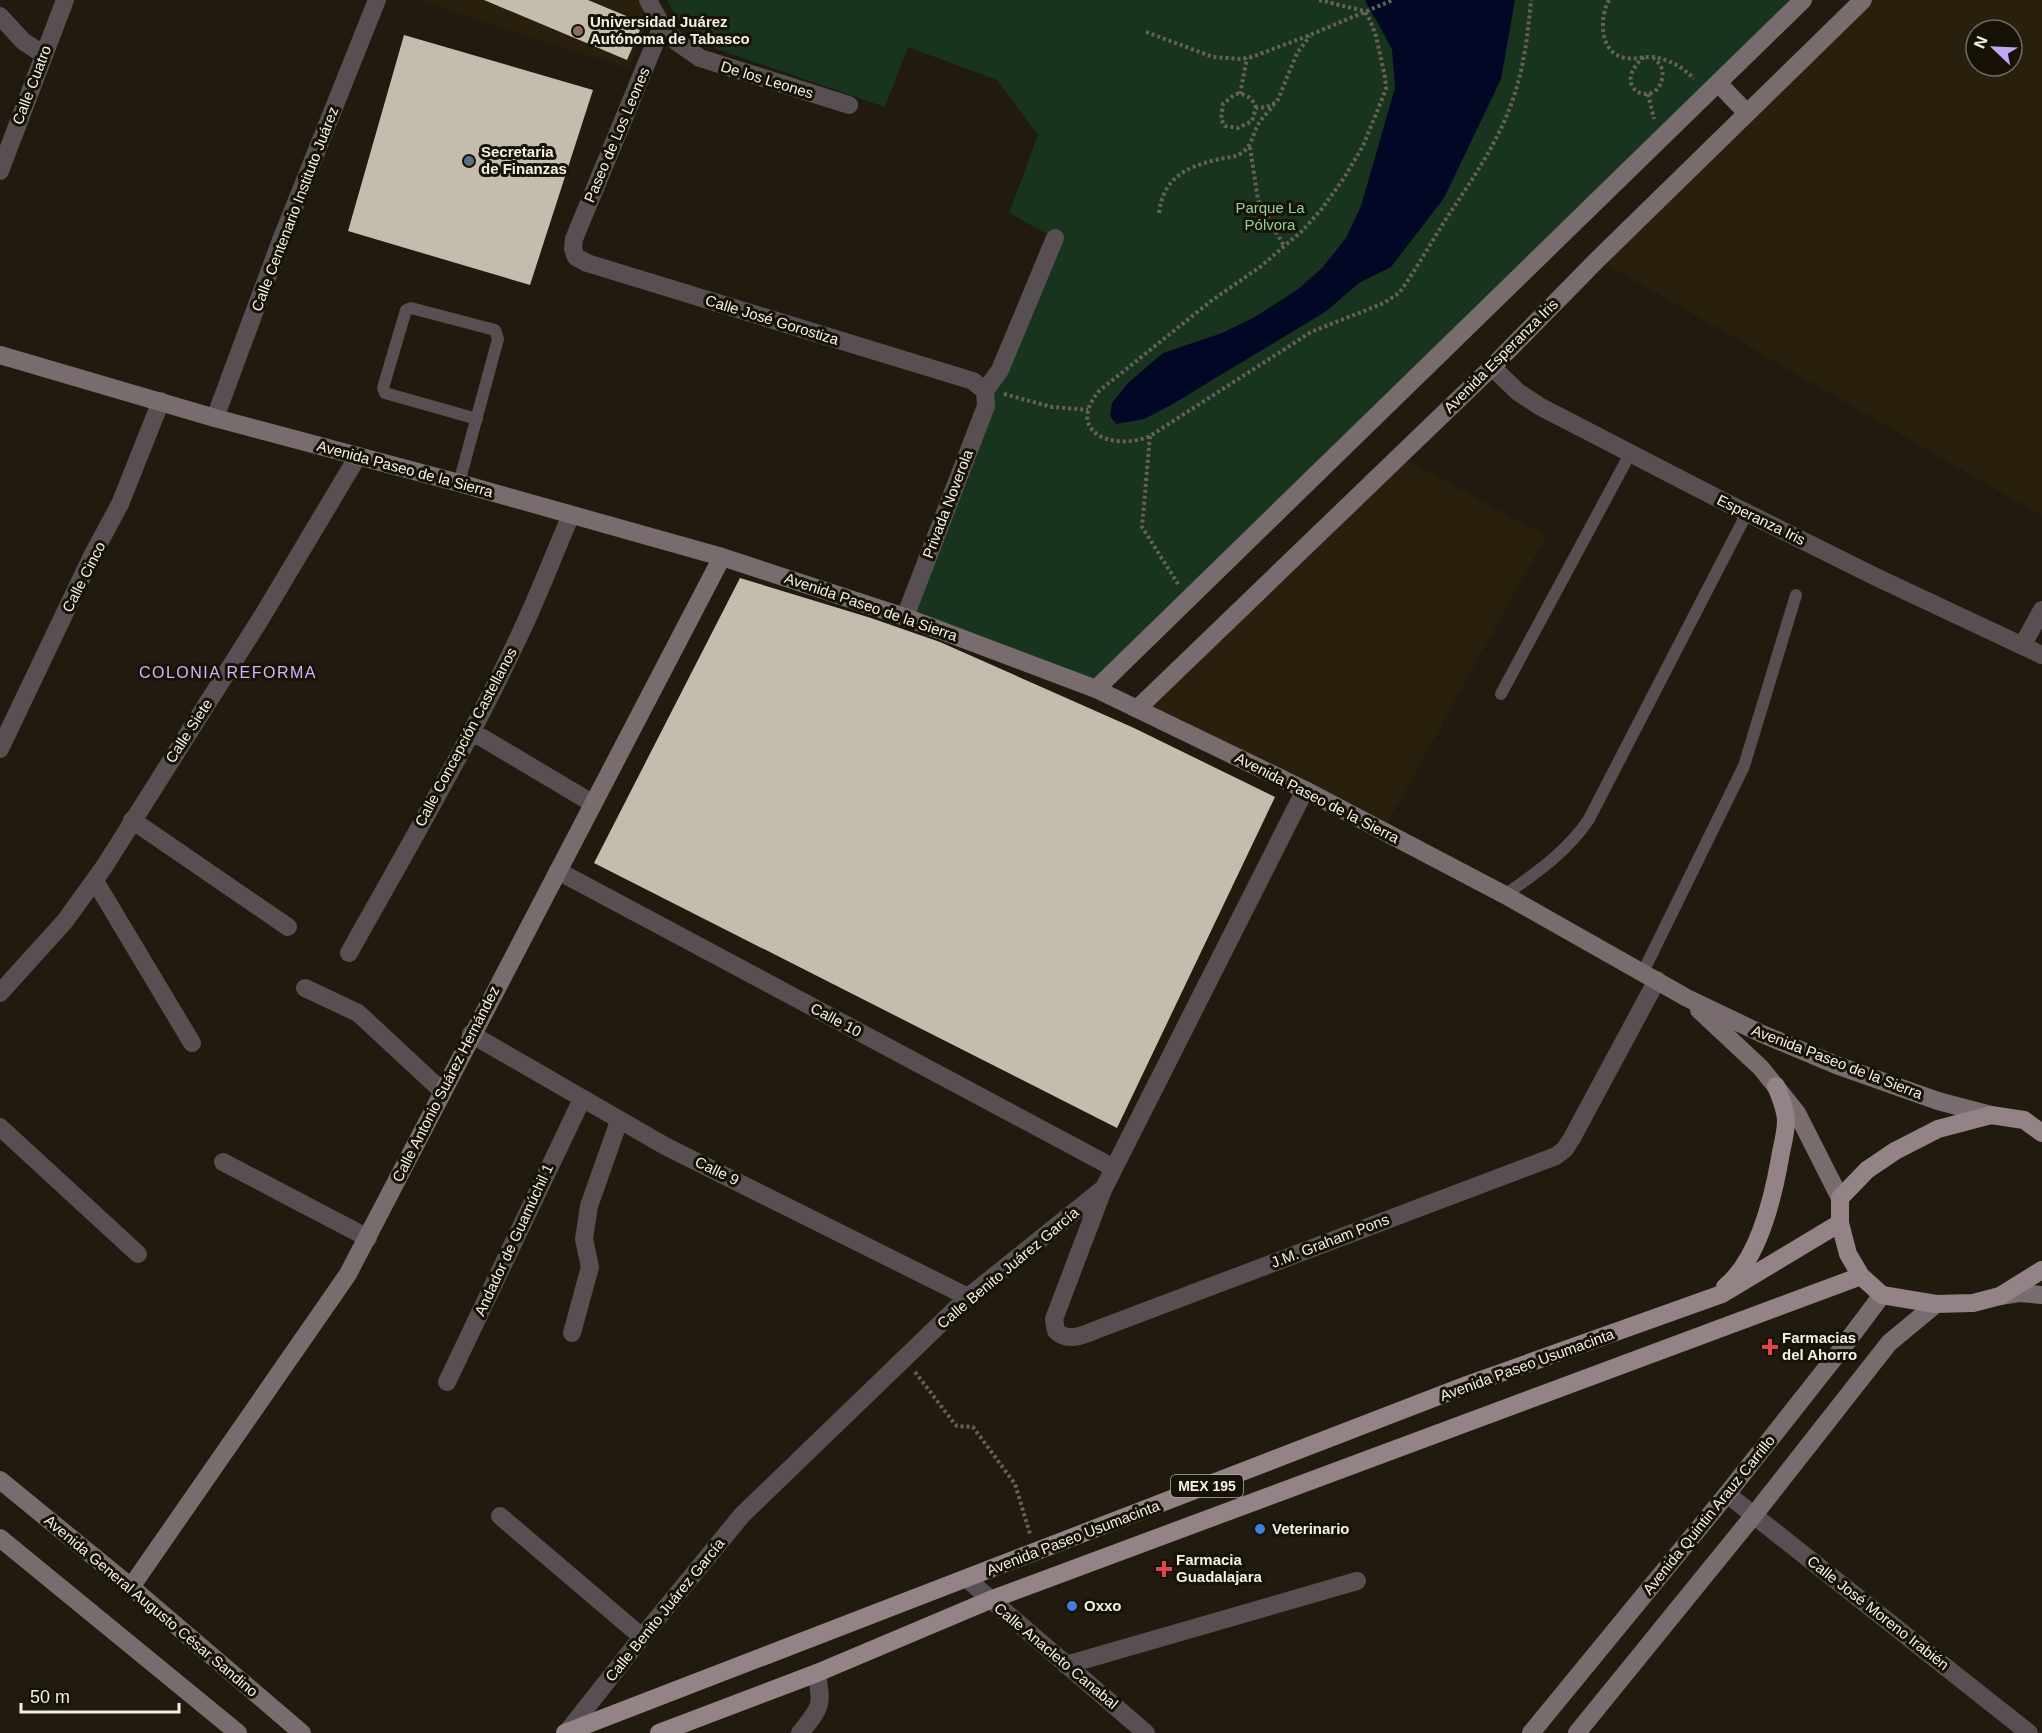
<svg xmlns="http://www.w3.org/2000/svg" width="2042" height="1733" font-family="Arial,sans-serif">
  <rect width="100%" height="100%" fill="#201b0e"/>
  <path fill="#28200d" fill-rule="evenodd" d="M420,0h218l10,25 -19,43 -103,-32z
    M1863,0h179v516l-444,-257zM1976,30h36v36h-36z
    M1399,456l147,80 -163,295 -246,-122z"/>
  <path fill="#19341e" d="M667,0h1136l-707,689 -191,-72 149,-379 -45,-25 29,-78 -41,-55 -89,-33 -23,60 -168,-58 -41,-33z"/>
  <path fill="#010724" d="M1365,0h150l-14,79 -57,119 -53,69 -32,16 -34,29 -154,93 -27,14 -28,5 -6,-8 2,-13 15,-19 36,-31 59,-20 31,-15 44,-28 25,-22 24,-30 15,-32 34,-118 -3,-39z"/>
  <path fill="#c4bdad" d="M484,0h104l55,23 -16,37z
    M404,35l189,55 -63,195 -182,-54z
    M740,578l131,40 69,24 194,86 141,69 -158,331 -523,-265z"/>
  <g fill="none" stroke-linecap="round" stroke-linejoin="round">
    <path stroke="#666156" stroke-width="4" stroke-dasharray="3 3" stroke-linecap="butt" d="M1319,0l45,11 6,9 6,16 9,41 1,12 -23,57 -19,32 -23,32 -19,21 -42,36 -49,34 -112,90c-34,40 13,61 51,45l161,-104 73,-29 15,-10c17,-23 31,-49 47,-74 25,-38 52,-76 67,-120 11,-32 15,-65 18,-99
      M1609,0c-10,18 -10,54 17,58 10,2 21,-3 32,0 14,3 27,11 36,21
      M1146,32l67,25 28,2 11,-2 58,-22 83,-35
      M1644,57c-36,31 11,53 18,22 2,-9 -1,-15 -8,-20
      M1240,94l7,-36
      M1648,94l6,25
      M1256,108c-3,-10 -10,-15 -21,-14l-12,10 -2,15 4,7 13,2 14,-7 4,-13 10,-1 11,-5 20,-49 13,-17
      M1250,147l8,53 26,46
      M1159,213c4,-34 26,-46 57,-53 10,-3 19,-2 27,-8 9,-7 10,-19 16,-29 4,-6 10,-12 15,-18
      M1004,394l48,13 36,3
      M1150,436l-8,91 36,57
      M915,1372l39,51 3,3 16,1 42,57 15,50"/>
    <path stroke="#574f51" stroke-width="12" d="M459,483l39,-144 -3,-9 -84,-22 -5,2 -23,78 2,5 92,26
      M1501,694l130,-242
      M1505,895c31,-22 63,-44 84,-76l158,-306
      M1643,972l101,-206 52,-171"/>
    <path stroke="#574f51" stroke-width="18" d="M648,0l14,26 15,16 23,16 149,47
      M0,16l23,25 21,14
      M662,26l-88,213 -1,10 3,8 11,6 386,118 12,10
      M0,171l65,-171
      M1492,367l26,25 23,15 174,90 161,80 166,78
      M985,391l15,-21 55,-132
      M215,418l66,-178 96,-240
      M905,617l81,-211 -1,-15
      M2022,646l20,-36
      M471,731l121,72
      M0,749l92,-193 28,-52 41,-103
      M132,820l156,107
      M558,871l556,297
      M95,881l97,162
      M349,953c59,-106 121,-211 172,-321 18,-38 33,-78 50,-117
      M305,988l53,25 84,78
      M0,993l65,-72 39,-54 159,-252 95,-159
      M471,1034l194,112 303,151
      M0,1127l138,127
      M223,1162l145,76
      M1103,1190l-49,129 2,12c13,13 31,2 45,-3l455,-172 9,-7 7,-11 85,-158
      M572,1333l18,-66 -6,-28 5,-33 30,-85
      M447,1382l135,-283
      M1727,1494l302,239
      M500,1516l142,121
      M967,1579l179,154
      M1066,1665l291,-84
      M567,1732l75,-95 100,-122 226,-218 136,-109 201,-398
      M800,1733c22,-27 22,-26 17,-60"/>
    <path stroke="#786c6f" stroke-width="18" d="M1718,83l29,30
      M0,355l215,63 244,65 263,74 183,60 191,72 209,101 200,105 182,103 73,35 76,32 102,36 53,14
      M1096,689l707,-689
      M1137,709l355,-342 106,-108 265,-259
      M1699,1010l62,58 36,45 43,85
      M2000,1296l19,-3 23,2
      M0,1480l131,107 171,146
      M0,1538l238,195
      M131,1587l217,-313 374,-717
      M1531,1733l196,-239 116,-147 39,-52
      M1577,1733l177,-218 135,-172 47,-39"/>
    <path stroke="#938386" stroke-width="18" d="M2042,1133l-18,-13 -33,-5 -53,14 -43,22 -28,19 -27,28v25l8,31 13,22 21,19 54,9 37,-1 27,-7 42,-26
      M1725,1287c33,-27 48,-89 55,-129 2,-12 6,-25 6,-37 0,-11 -6,-25 -10,-35
      M565,1733l902,-348 255,-91 118,-71
      M659,1733l158,-60 173,-73 871,-324"/>
  </g>
  <circle fill="#8d6e63" stroke="#171206" stroke-width="2" cx="578" cy="31" r="6"/>
  <circle fill="#5c6f8a" stroke="#171206" stroke-width="2" cx="469" cy="161" r="6"/>
  <g fill="#e0444e" stroke="#171206" stroke-width="2">
    <path d="M1767 1338h6v6h6v6h-6v6h-6v-6h-6v-6h6z"/>
    <path d="M1161 1560h6v6h6v6h-6v6h-6v-6h-6v-6h6z"/>
  </g>
  <g fill="#3f7fe0" stroke="#171206" stroke-width="2">
    <circle cx="1260" cy="1529" r="6"/>
    <circle cx="1072" cy="1606" r="6"/>
  </g>
  <g text-anchor="middle" stroke-width="6" stroke-linejoin="round" paint-order="stroke">
    <rect fill="#171206" stroke="#b1ada4" stroke-width="1.5" x="1171" y="1475" width="72" height="22" rx="4.5"/>
    <g font-size="14" font-weight="bold" fill="#f3f0e7">
      <text x="1207" y="1491">MEX 195</text>
    </g>
    <g font-size="15" font-weight="bold" fill="#f3f0e7" stroke="#171206" text-anchor="start">
      <text x="590" y="27">Universidad Juárez<tspan x="590" dy="17">Autónoma de Tabasco</tspan></text>
      <text x="481" y="157">Secretaria<tspan x="481" dy="17">de Finanzas</tspan></text>
      <text x="1782" y="1343">Farmacias<tspan x="1782" dy="17">del Ahorro</tspan></text>
      <text x="1272" y="1534">Veterinario</text>
      <text x="1176" y="1565">Farmacia<tspan x="1176" dy="17">Guadalajara</tspan></text>
      <text x="1084" y="1611">Oxxo</text>
    </g>
    <g font-size="15" fill="#f3f0e7" stroke="#171206">
      <text transform="translate(767 80) rotate(17)" y="5">De los Leones</text>
      <text transform="translate(32 85) rotate(-69)" y="5">Calle Cuatro</text>
      <text transform="translate(617 135) rotate(-67)" y="5">Paseo de Los Leones</text>
      <text transform="translate(295 209) rotate(-69)" y="5">Calle Centenario Instituto Juárez</text>
      <text transform="translate(772 320) rotate(17)" y="5">Calle José Gorostiza</text>
      <text transform="translate(1501 356) rotate(-45)" y="5">Avenida Esperanza Iris</text>
      <text transform="translate(405 469) rotate(15)" y="5">Avenida Paseo de la Sierra</text>
      <text transform="translate(948 504) rotate(-69)" y="5">Privada Noverola</text>
      <text transform="translate(1761 520) rotate(26)" y="5">Esperanza Iris</text>
      <text transform="translate(84 577) rotate(-63)" y="5">Calle Cinco</text>
      <text transform="translate(871 607) rotate(19)" y="5">Avenida Paseo de la Sierra</text>
      <text transform="translate(189 731) rotate(-57)" y="5">Calle Siete</text>
      <text transform="translate(466 737) rotate(-62)" y="5">Calle Concepción Castellanos</text>
      <text transform="translate(1317 798) rotate(27)" y="5">Avenida Paseo de la Sierra</text>
      <text transform="translate(836 1020) rotate(28)" y="5">Calle 10</text>
      <text transform="translate(1837 1062) rotate(21)" y="5">Avenida Paseo de la Sierra</text>
      <text transform="translate(446 1084) rotate(-63)" y="5">Calle Antonio Suárez Hernández</text>
      <text transform="translate(717 1171) rotate(26)" y="5">Calle 9</text>
      <text transform="translate(514 1240) rotate(-65)" y="5">Andador de Guamúchil 1</text>
      <text transform="translate(1330 1241) rotate(-21)" y="5">J.M. Graham Pons</text>
      <text transform="translate(1008 1268) rotate(-40)" y="5">Calle Benito Juárez García</text>
      <text transform="translate(1527 1365) rotate(-20)" y="5">Avenida Paseo Usumacinta</text>
      <text transform="translate(1709 1515) rotate(-51)" y="5">Avenida Quintin Arauz Carrillo</text>
      <text transform="translate(1073 1538) rotate(-21)" y="5">Avenida Paseo Usumacinta</text>
      <text transform="translate(151 1606) rotate(40)" y="5">Avenida General Augusto César Sandino</text>
      <text transform="translate(665 1610) rotate(-51)" y="5">Calle Benito Juárez García</text>
      <text transform="translate(1878 1613) rotate(38)" y="5">Calle José Moreno Irabién</text>
      <text transform="translate(1056 1656) rotate(40)" y="5">Calle Anacleto Canabal</text>
    </g>
    <g font-size="15" fill="#95cf9d" stroke="#171206">
      <text x="1270" y="213">Parque La<tspan x="1270" dy="17">Pólvora</tspan></text>
    </g>
    <g font-size="16" letter-spacing="1.5" fill="#d1b7fd" stroke="#171206">
      <text x="228" y="678">COLONIA REFORMA</text>
    </g>
  </g>
  <g transform="translate(1994 48) rotate(293)"><circle r="28" fill="#171206" stroke="#6f6b60" stroke-width="1.5"/>
  <path d="M0-4.5L10 22L0 15L-10 22Z" fill="#c3a7f2"/>
  <text y="-9" font-size="16" font-weight="bold" text-anchor="middle" fill="#f3f0e7">N</text>
  </g>
  <path d="M21 1703v9h158v-9" fill="none" stroke="#f3f0e7" stroke-width="3"/>
  <text x="30" y="1703" font-size="18" fill="#f3f0e7" stroke="#171206" stroke-width="4.5" paint-order="stroke">50 m</text>
</svg>
